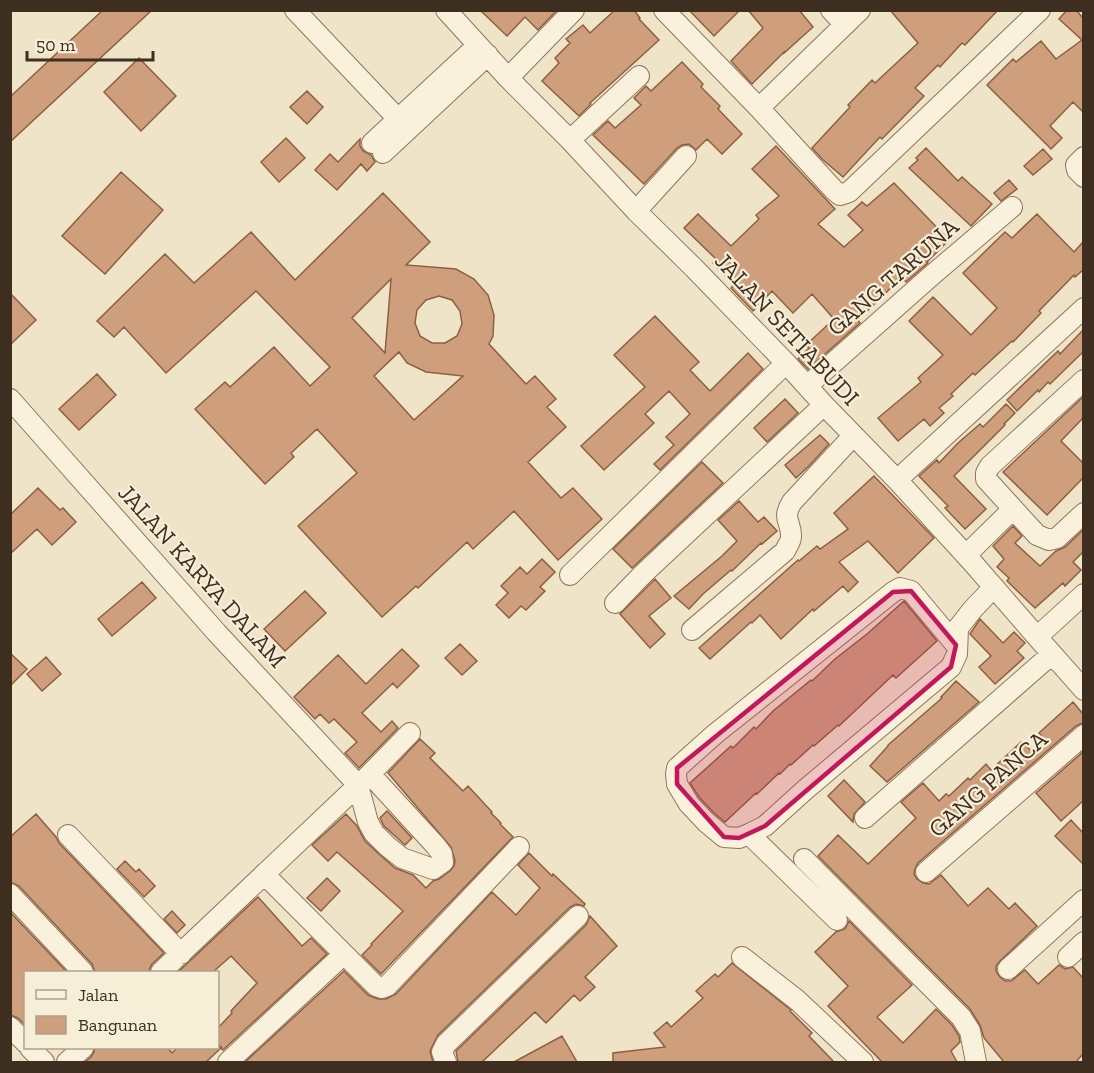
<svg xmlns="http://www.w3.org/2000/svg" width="1094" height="1073" font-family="'Zilla Slab',serif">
  <rect width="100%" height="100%" fill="#f0e4c8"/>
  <path fill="#cf9f7d" stroke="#8d5f41" stroke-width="1.5" fill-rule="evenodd" d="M103,10h49l-142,132v-45z
    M480,10h77l-19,20 -13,-13 -18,19z
    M615,10h19l6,8 -1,1 20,21 -69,63 1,1 -12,12 -37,-35 17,-18 -4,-5 15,-15 -4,-4 17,-14 7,8z
    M689,10h51l-26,26z
    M748,10h51l14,17 -29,26v-1l-32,32 -21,-23 32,-33z
    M890,10h108l-33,35 -3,-2 -22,24 -2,-2 -23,23 9,8 -42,43 -2,-2 -37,40 -21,-18 -10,-11 38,-41 -2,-2 24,-25 3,3 43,-40z
    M1067,10h9l7,8v94l-10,-10 -23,24 12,12 -11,11 -64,-64 26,-26 3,3 25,-21 15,18 26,-19 -23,-21z
    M139,58l37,38 -35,35 -37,-39z
    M682,62l21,22 -2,3 19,19 -2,3 24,25 -20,20 -15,-15 -11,11 -7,-6 -7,1 -5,3 -33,36 -51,-49 15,-14 7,7 26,-23 -7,-7 12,-12 5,5z
    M307,91l16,16 -16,17 -17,-17z
    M286,138l19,20 -26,24 -18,-20z
    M360,139v7l3,5 8,4 4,7 -8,9 -6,-7 -24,26 -22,-20 15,-16 8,8z
    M776,146l59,63 -17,15 26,23 19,-17 -15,-15 14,-13 5,4 27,-23 55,57 -22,22 1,1 -22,19 -4,-5 -44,43 2,3 -52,46 -10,-10 11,-11 -3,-3 28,-26 -22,-25 -19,19 -21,-22 -19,20 -22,-23 3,-3 -21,-22 3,-4 -32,-31 14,-14 33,32 28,-27 -3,-4 23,-19 -27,-27z
    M926,148l32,33 4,-4 30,27 -21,22 -62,-58 9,-8 -2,-2z
    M1043,149l9,10 -19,16 -9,-9z
    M121,172l42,38 -58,64 -43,-38z
    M1009,180l8,9 -16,12 -7,-8z
    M383,193l47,49 -24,23 50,4 18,10 14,16 6,20 -1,21 -4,8 37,40 9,-8 21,23 -9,8 19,20 -38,35 33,36 12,-10 29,31 -44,41 -44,-49 -41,38 -6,-7 -49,46 -2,-2 -34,31 -84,-91 59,-53 -40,-44 -26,24 3,4 -29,27 -70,-75 30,-27 5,5 44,-40 36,39 20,-19 -74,-76 -90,82 -42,-46 -10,10 -17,-16 68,-67 29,29 57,-51 44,48zM391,279l-6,74 -33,-35zM439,296l13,4 8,11 2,13 -5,12 -12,7h-13l-12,-7 -5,-13 2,-13 9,-10zM399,352l8,11 19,9 37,4 -49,44 -40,-44z
    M1037,214l37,38 9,-10v28l-8,7 -1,-2 -35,36 2,2 -28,29 -1,-1 -37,34 -2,-2 -22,21 2,2 -14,12 5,5 -14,13 -6,-7 -26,22 -20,-23 43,-36 -3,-4 25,-23 -34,-34 24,-24 38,38 26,-27 -34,-35 42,-41 7,6z
    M10,293l26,27 -26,25z
    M655,316l44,46 -9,8 20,21 38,-38 15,16 -103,101 -6,-6 20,-19 -8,-8 24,-23 -21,-23 -24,23 9,9 -50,47 -23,-24 64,-59 -31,-32z
    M1083,330v22l-33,32 -2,-2 -9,10 -1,-2 -21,21 -10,-11 51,-49 2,3z
    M97,374l19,21 -37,35 -20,-21z
    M1083,397v21l-22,23 22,22v15l-36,37 -44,-43z
    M785,399l13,14 -31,29 -13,-14z
    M1006,404l9,9 -11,11 1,1 -51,51 32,33 -21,20 -20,-21 3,-2 -29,-30 18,-16 2,3 19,-20 22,-19 3,3z
    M820,435l9,9 -20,22 -13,12 -11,-13z
    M702,462l21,21 -91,85 -19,-19z
    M874,476l60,62 -36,35 -30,-32 -29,21 19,20 -10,10 -5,-6 -29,25 -1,-2 -32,30 -21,-24 -8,8 -1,-1 -41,37 -11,-11 99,-88 1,1 18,-15 3,3 28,-20 -14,-16z
    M38,488l22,22 3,-2 13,14 -24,23 -15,-16 -27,25v-39z
    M739,501l19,21 6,-5 13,14 -15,13 -1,-1 -29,28 -1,-1 -28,24 -14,15 -15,-13 48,-40 15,-15 -19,-21z
    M1013,526l9,10 -7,7 25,23 16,-15 9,-4 18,-17v22l-10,10 8,8 -16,16 -2,-3 -28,25 -28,-27 2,-3 -12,-11 7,-8 -11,-13z
    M542,559l13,13 -15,15 5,4 -19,19 -5,-4 -12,12 -13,-13 12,-12 -7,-7 19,-19 7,7z
    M655,579l16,19 -22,18 16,18 -15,14 -30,-34z
    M142,582l14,16 -44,38 -14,-17z
    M305,591l21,22 -41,38 -21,-22z
    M904,601l33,40 -41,37 -3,-3 -54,51 -1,-1 -24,21 -1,-1 -22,20 -1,-1 -10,10 -1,-1 -22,21 -1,-1 -31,29 -11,-9 -15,-16 -9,-14 41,-37 2,2 21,-21 2,2 17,-18 38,-31 1,1 23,-22 32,-25z
    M980,619l23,24 11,-11 11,11 -8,8 7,7 -29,26 -16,-17 12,-11 -21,-22z
    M460,644l17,17 -15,14 -17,-17z
    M402,649l17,17 -22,22 -4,-5 -31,30 19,19 11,-11 6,7 -39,40 -14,-15 12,-11 -23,-23 -5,4 -9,-9 -5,5 -21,-22 44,-42 28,29z
    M10,653l17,16 -17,17z
    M46,657l15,17 -19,17 -15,-17z
    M956,681l23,21 -92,80 -17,-16 18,-20v-1l54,-47 -1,-1z
    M1073,702l10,12v9l-7,3 -158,137 -3,6 -1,5 3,5 6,4 6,1 12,-9 27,31 20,-18 21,21 6,-6 22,23 -37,35 -4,5v5l4,6 5,4h6l14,-11 13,14 21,-19 6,4 8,-2 10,11v76l-7,8h-72l-20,-24 -4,-13 -10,-16 -152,-153 20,-21 30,29 48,-46 -15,-16 22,-19 16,18 7,-7 3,2 19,-18 2,2 16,-16 5,6 30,-28 11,9 12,-12 -5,-6z
    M420,739l15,14 -5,5 33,33 5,-5 24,26 -1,1 10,10 -1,1 13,13 -132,137 -19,-19 10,-10 -1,-1 32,-33 -66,-59 -9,9 -16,-16 34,-31 11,12 8,15 14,13 16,14 18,7 13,13 7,-7 6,-2 11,-8 4,-5 1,-5 -4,-14 -63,-74z
    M1083,752v49l-22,20 -25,-28z
    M844,780l21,22 -11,12 -1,8 -25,-26z
    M387,811l25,27 -7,7 -21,-19 -4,-8z
    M36,814l20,23 3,6 105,110 -12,11 -2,4 -1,4h-54l-3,-8 -73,-78 -9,-4v-45z
    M1071,820l12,13v31l-28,-28z
    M529,853l23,23 1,-2 32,30 -1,2 -8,-2 -6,3 -132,128 -8,16 3,11h-188l99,-91 24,24 10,4h8l10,-5 96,-102 24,23 24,-27 -22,-23z
    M125,861l11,11 3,-3 16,17 -11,11 -27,-28z
    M327,878l13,13 -19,20 -14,-13z
    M258,897l44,49 9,-8 16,16 -104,96 -2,-2 -15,14h-121l6,-5 3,-5 1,-5h72l5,6 6,-6h43l-3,-3v-16l14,-15 -1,-2 26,-28 -26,-27 -18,16h-35z
    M172,911l13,14 -8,8 -13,-14z
    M10,912l57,60h-41v54l-8,-8 -8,-3z
    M590,916l27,30 -32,31 10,10 -15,14 -6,-6 -28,28 -11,-11 -53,50h-24l-2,-11 130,-126z
    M849,921l63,64 -35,32 26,26 33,-34 16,16 7,11 1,6 -9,9 6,11h-75l-54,-56 20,-20 -33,-34 21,-20 9,-3z
    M732,963l59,47 -1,1 22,22 -3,3 25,26h-221v-9l52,-6 -11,-14 13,-11 4,5 32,-29 -7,-7 19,-17 3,3z
    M562,1036l15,26h-63z"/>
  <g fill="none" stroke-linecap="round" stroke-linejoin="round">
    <defs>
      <path id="minor" d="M295,10l103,109
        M446,10l62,68 62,62 66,71 58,57 92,95 38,42 73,75 75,82 65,75 47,53
        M664,10l95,98 75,82 6,5 9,-3 191,-182
        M831,10l14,15
        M508,78l66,-68
        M759,108l101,-98
        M570,140l69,-64
        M372,143l106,-98
        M383,153l105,-98
        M1084,157l-8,8 1,5 7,7
        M636,211l50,-55
        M1084,380l-94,86 -4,7v6l51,56 12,5 8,-2 27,-25
        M807,386l124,-110 81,-69
        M10,399l207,234 141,152 10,37 6,11 13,13 15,12 31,11 10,-7 -1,-8 -7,-9 -65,-71
        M897,480l187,-172
        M966,555l47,-46
        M570,575l216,-212
        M615,603l28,-29 181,-169
        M692,630l93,-79c2,-5 6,-9 6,-14 1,-15 -10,-18 1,-35l61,-66
        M1037,637l47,-43
        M956,645l-45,-54 -11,-3 -7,4 -178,142 -38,34 -1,6 1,10 12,20 17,18 18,15 15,1 10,-4 16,-8 41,-37 145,-122 6,-13 1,-26 15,-19 21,-22
        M865,818l187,-164
        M749,834l88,86
        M68,835l113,119
        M804,859l157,158 9,14 6,31
        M926,872l158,-137
        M264,874l112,112 6,2 5,-2 132,-139
        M10,894l73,78
        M742,957l55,43 66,62
        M1068,957l16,-15
        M1008,969l76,-69
        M161,972l209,-198 40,-41
        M10,1027l16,16
        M30,1048l14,14
        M67,1062l16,-14
        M228,1062l116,-108
        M446,1062l-4,-10 4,-8 132,-128"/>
    </defs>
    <use href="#minor" stroke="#8d765c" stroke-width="22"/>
    <use href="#minor" stroke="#faf1dc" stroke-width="20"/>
  </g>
  <path fill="#c2185b" fill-opacity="0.2" stroke="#c2185b" stroke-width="4.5" stroke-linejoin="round" d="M911,591l45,54 -5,22 -186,159 -26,12 -15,-1 -47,-53v-16l216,-176z"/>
  <g text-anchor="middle" stroke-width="4.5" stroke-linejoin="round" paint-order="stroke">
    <g font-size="24" fill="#3d2e20" stroke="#f7eed8">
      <text transform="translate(893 277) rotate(-41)" y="8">GANG TARUNA</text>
      <text transform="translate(787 329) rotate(47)" y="8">JALAN SETIABUDI</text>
      <text transform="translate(202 576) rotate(48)" y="8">JALAN KARYA DALAM</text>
      <text transform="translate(988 784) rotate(-41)" y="8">GANG PANCA</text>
    </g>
  </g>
  <rect width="1094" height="1073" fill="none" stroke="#3d2e20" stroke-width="24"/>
  <rect x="24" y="971" width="195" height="78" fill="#f7eed8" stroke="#ada18e" stroke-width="1.5"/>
  <rect x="36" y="990" width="30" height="9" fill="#faf1dc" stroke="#ada18e" stroke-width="1.5"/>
  <text x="78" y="1001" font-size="18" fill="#3d2e20">Jalan</text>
  <rect x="36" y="1016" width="30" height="18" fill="#cf9f7d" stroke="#ada18e" stroke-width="1.5"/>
  <text x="78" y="1031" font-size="18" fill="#3d2e20">Bangunan</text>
  <path d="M27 51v9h126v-9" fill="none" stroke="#3d2e20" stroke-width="3"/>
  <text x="36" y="51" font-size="18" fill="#3d2e20" stroke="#f7eed8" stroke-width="4.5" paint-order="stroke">50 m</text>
</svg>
